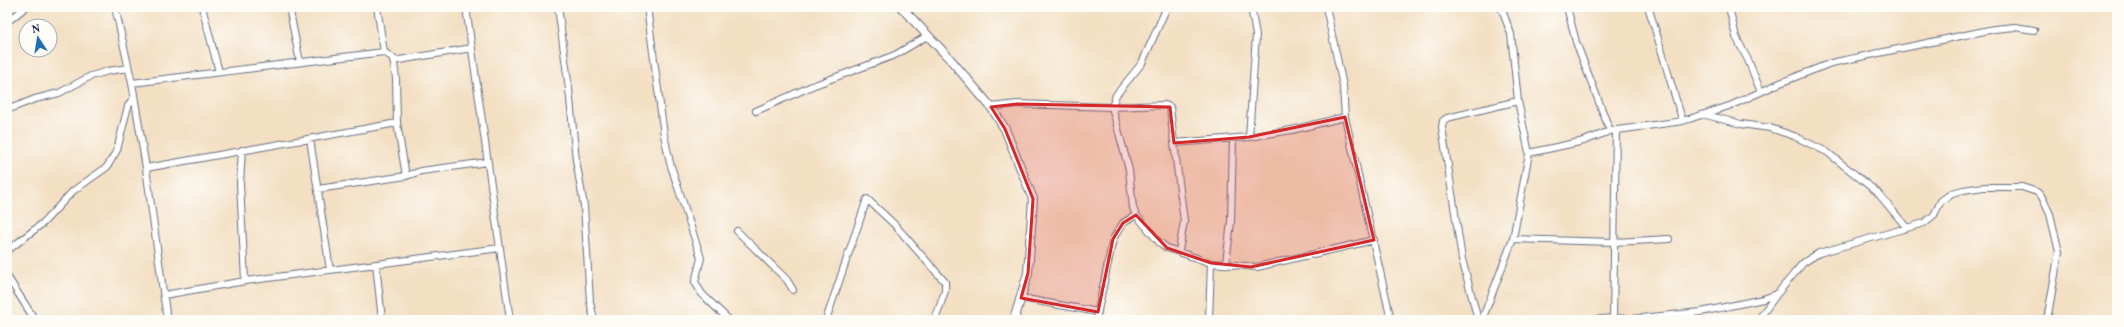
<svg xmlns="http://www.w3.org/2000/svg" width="2124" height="327" font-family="Vollkorn,serif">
  <rect width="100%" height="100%" fill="#fdfcf7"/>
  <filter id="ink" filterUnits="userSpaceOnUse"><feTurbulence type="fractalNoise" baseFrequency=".025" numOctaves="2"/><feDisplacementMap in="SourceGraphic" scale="8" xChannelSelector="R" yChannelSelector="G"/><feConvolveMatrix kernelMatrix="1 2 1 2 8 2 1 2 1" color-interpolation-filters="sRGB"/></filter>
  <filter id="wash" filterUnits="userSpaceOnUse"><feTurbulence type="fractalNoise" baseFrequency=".012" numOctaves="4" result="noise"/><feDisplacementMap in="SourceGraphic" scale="16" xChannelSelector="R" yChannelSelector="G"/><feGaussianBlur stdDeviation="0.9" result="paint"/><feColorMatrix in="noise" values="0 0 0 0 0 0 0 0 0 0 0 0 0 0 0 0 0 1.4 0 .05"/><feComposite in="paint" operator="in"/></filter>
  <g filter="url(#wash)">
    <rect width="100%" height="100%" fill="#f3dfc2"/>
  </g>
  <g filter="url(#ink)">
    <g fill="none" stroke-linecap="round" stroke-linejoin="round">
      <defs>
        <path id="minor" d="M115,7l17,76 14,85 21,152
          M202,7l17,65
          M289,7l11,55
          M377,7l7,45
          M466,7l44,313
          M558,7l11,82 7,71 8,46 6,95 4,19
          M647,7l17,128 6,28 31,95 -6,24 7,12 27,26
          M1167,7l-25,56 -26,32 -4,12 17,63 4,38 3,7 23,27 8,6 44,15 -2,57
          M1326,7l17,79 2,31
          M1567,7l9,35 34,89
          M1648,7c13,38 22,77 35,114
          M1729,7l7,30 12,23 13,32
          M7,22l19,-15
          M393,61l79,-13
          M132,83l252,-31 9,6 3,20 1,45 9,53 15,-5 67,-9
          M991,107l26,-3 95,3 53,-2 5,2 4,36 75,-6 43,-7 53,-13 46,203
          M7,110l28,-11 24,-6 32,-17 17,-5 20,-3
          M756,111l56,-25 83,-31 32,-19
          M1706,115l35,9 29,4 24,8 33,16 50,40 30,36
          M1249,137l7,-102 -5,-28
          M310,139l20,131
          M1174,143l10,78 -5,30
          M242,150l-2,34 5,97
          M1529,153l55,-12 26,-10 73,-10 49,-16 48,-22 51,-20 163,-34 21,-2 19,3
          M146,168l251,-45
          M318,189l88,-13
          M737,231l50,49 6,10
          M1513,239l102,3 54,-3
          M7,251l36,-28 30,-32 34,-24 10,-17 11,-44 6,-9
          M1211,263l46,4 117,-27
          M1226,263l5,-41 2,-83
          M376,264l6,56
          M7,276l28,44
          M164,295l81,-14 255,-33
          M1021,298l77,14
          M826,320l41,-121 27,25 51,58v9l-10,29
          M1096,320l17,-81 10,-16 13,-8
          M1478,320l-16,-61 -20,-132 1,-6 4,-3 71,-17
          M1482,320l31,-81 16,-86 -11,-52 -7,-67 -10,-27
          M1593,320l20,-2 18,1 70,-7 62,-13 14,-5 26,-31 16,-10 105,-30 10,-8 7,-14 11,-8 11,-3 21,-3h38l15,5 5,5 8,17 9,38 -12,68
          M1613,320l3,-189
          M1758,320l19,-26"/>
        <path id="tertiary" d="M901,7l49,52 41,48 14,22 28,70 -5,74 -14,47"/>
      </defs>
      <use href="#minor" stroke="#676d81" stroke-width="8"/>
      <use href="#tertiary" stroke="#676d81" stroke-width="10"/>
      <use href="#minor" stroke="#fff" stroke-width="6"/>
      <use href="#tertiary" stroke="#fff" stroke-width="8"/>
    </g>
  </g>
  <path fill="#d62828" fill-opacity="0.2" stroke="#d62828" stroke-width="3" stroke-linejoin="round" d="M1017,104l153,3 4,36 75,-6 96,-20 29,123 -123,27 -40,-4 -44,-15 -31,-33 -13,8 -10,16 -15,73 -77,-14 7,-25 5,-74 -28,-70 -14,-22z"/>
  <rect width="2124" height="327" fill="none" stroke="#fdfcf7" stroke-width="24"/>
  <g transform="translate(38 38) rotate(348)"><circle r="19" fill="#fdfcf7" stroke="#a3aaba"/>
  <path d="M0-3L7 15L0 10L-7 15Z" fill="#1f6fb2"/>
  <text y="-6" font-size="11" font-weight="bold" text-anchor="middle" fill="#1b2f5e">N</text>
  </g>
</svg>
